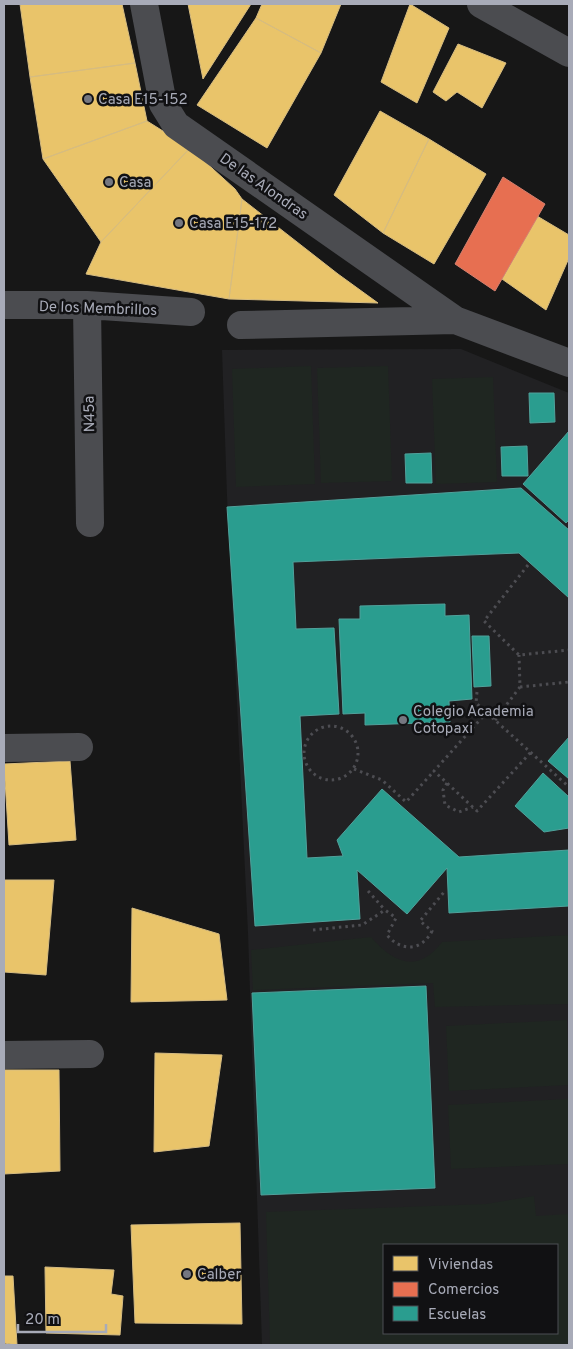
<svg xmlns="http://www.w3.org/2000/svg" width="573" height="1349" font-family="Overpass,sans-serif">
  <rect width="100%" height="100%" fill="#171717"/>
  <path fill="#212123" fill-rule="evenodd" d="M461,349l108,44v952h-307l-14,-412 -21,-437 -5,-146zM384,1245h173v88h-173z"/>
  <path fill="#1f2621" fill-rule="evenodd" d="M311,366l4,118 -79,3 -4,-118z
    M388,366l4,115 -71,2 -4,-115z
    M493,377l4,105 -61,2 -4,-105z
    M569,935v69l-134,3 -2,-24 -180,7 -2,-40 120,-13c22,26 47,37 71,5z
    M567,1020l2,65 -120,6 -3,-65z
    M568,1099l1,65 -118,5 -3,-64z
    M534,1196l2,20 33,-2v131h-299l-4,-133 220,-8zM557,1245v88h-173v-88z"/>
  <path fill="#e9c46a" stroke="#d6bc81" d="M20,4h102l13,59 -105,14z
    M188,4h63l-48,75z
    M262,4h79l-20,49 -65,-35z
    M410,4l39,24 -32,75 -36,-21z
    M256,18l65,35 -54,95 -70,-43z
    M458,44l48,19 -24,45 -25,-16 -11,9 -13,-9z
    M135,63l12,58 -104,38 -13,-82z
    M380,111l49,28 -46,94 -49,-38z
    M147,121l43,27 -89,94 -58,-83z
    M429,139l57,35 -52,90 -51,-31z
    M190,148l45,41 7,10 -13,100 -143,-25 15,-32z
    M242,199l96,75 40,29 -149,-4z
    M537,216l32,19v23l-23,52 -44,-31z
    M70,761l6,79 -67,5 -5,-81z
    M4,880h50l-8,95 -42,-3z
    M132,908l87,26 8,66 -96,2z
    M155,1053l67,2 -13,91 -55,6z
    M4,1070h55l1,101 -56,3z
    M240,1223l2,101 -107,-1 -4,-98z
    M45,1267l69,3 -3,24 12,2 -3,39 -74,-2z
    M4,1276h9l4,69 -13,-2z"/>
  <path fill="#e76f51" stroke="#d48170" d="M503,177l42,27 -50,87 -40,-27z"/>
  <path fill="#2a9d8f" stroke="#50a19b" d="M529,393h25l1,29 -25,1z
    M569,431v89l-3,3 -43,-39z
    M527,446l1,30h-26l-1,-29z
    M431,453l1,30h-26l-1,-29z
    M521,488l48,42v68l-50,-45 -226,9 3,67 38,-1 5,86 -39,2 7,142 36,-2 -6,-16 45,-51 77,68 110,-7v56l-120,7 -2,-45 -40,46 -50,-44 3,49 -105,7 -28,-419z
    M445,604v12l24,-1 3,84 -23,2 1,21 -85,3v-12l-22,1 -4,-95h21v-13z
    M472,636h17l2,50 -17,1z
    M569,737v42l-21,-18z
    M543,773l26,24v31l-25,4 -29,-26z
    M426,986l9,202 -174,7 -9,-202z"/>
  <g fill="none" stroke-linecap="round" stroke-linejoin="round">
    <path stroke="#4d4d52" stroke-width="3" stroke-dasharray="2.5 4" stroke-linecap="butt" d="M528,565l-44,56 35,34 50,-5
      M520,687l49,-5
      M477,692l-1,11 93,84
      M487,712l-53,59 43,40 54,-59
      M495,720l25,-33 -1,-32
      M304 753a27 27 0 1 1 54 0a27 27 0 1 1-54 0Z
      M354,769l28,11 24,22 28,-31
      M447,783l-4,7 2,15 14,7 14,-5
      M368,891l17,19
      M313,930l49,-5 23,-15 11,8 -9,17c14,17 35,16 45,-4l-12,-10 25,-30"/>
    <path stroke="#4b4c50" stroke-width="28" d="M144,4l19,100 13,21 279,195 114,43
      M481,4l88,49
      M4,305h83l104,7
      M87,305l3,218
      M241,325l214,-5
      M4,748l75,-1
      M4,1055l86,-1"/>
  </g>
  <g fill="#757780" stroke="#111113" stroke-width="2">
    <circle cx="88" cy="99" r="5"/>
    <circle cx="109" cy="182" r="5"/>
    <circle cx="179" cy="223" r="5"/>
    <circle cx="403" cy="720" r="5"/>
    <circle cx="187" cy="1274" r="5"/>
  </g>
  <g text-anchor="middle" stroke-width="5" stroke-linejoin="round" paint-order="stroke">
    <g font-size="15" fill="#a8abb8" stroke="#111113" text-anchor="start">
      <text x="98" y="104">Casa E15-152</text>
      <text x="119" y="187">Casa</text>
      <text x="189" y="228">Casa E15-172</text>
      <text x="413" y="716">Colegio Academia<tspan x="413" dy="17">Cotopaxi</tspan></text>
      <text x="197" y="1279">Calber</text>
    </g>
    <g font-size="15" fill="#a8abb8" stroke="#111113">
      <text transform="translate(264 186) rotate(35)" y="5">De las Alondras</text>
      <text transform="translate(98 308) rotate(2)" y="5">De los Membrillos</text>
      <text transform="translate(89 414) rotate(-91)" y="5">N45a</text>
    </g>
  </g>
  <rect width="573" height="1349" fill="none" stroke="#a8abb8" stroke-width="10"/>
  <rect x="383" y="1244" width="175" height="90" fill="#111113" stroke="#4d4f55"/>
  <rect x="393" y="1256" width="25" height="15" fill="#e9c46a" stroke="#4d4f55"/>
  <text x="428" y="1269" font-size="15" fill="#a8abb8">Viviendas</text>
  <rect x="393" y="1282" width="25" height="15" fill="#e76f51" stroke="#4d4f55"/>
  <text x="428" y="1294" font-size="15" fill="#a8abb8">Comercios</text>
  <rect x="393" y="1306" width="25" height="15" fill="#2a9d8f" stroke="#4d4f55"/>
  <text x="428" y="1319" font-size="15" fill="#a8abb8">Escuelas</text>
  <path d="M18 1324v8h88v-8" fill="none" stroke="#a8abb8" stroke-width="2.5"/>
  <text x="25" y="1324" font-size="15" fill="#a8abb8" stroke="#111113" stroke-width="4" paint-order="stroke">20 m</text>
</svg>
